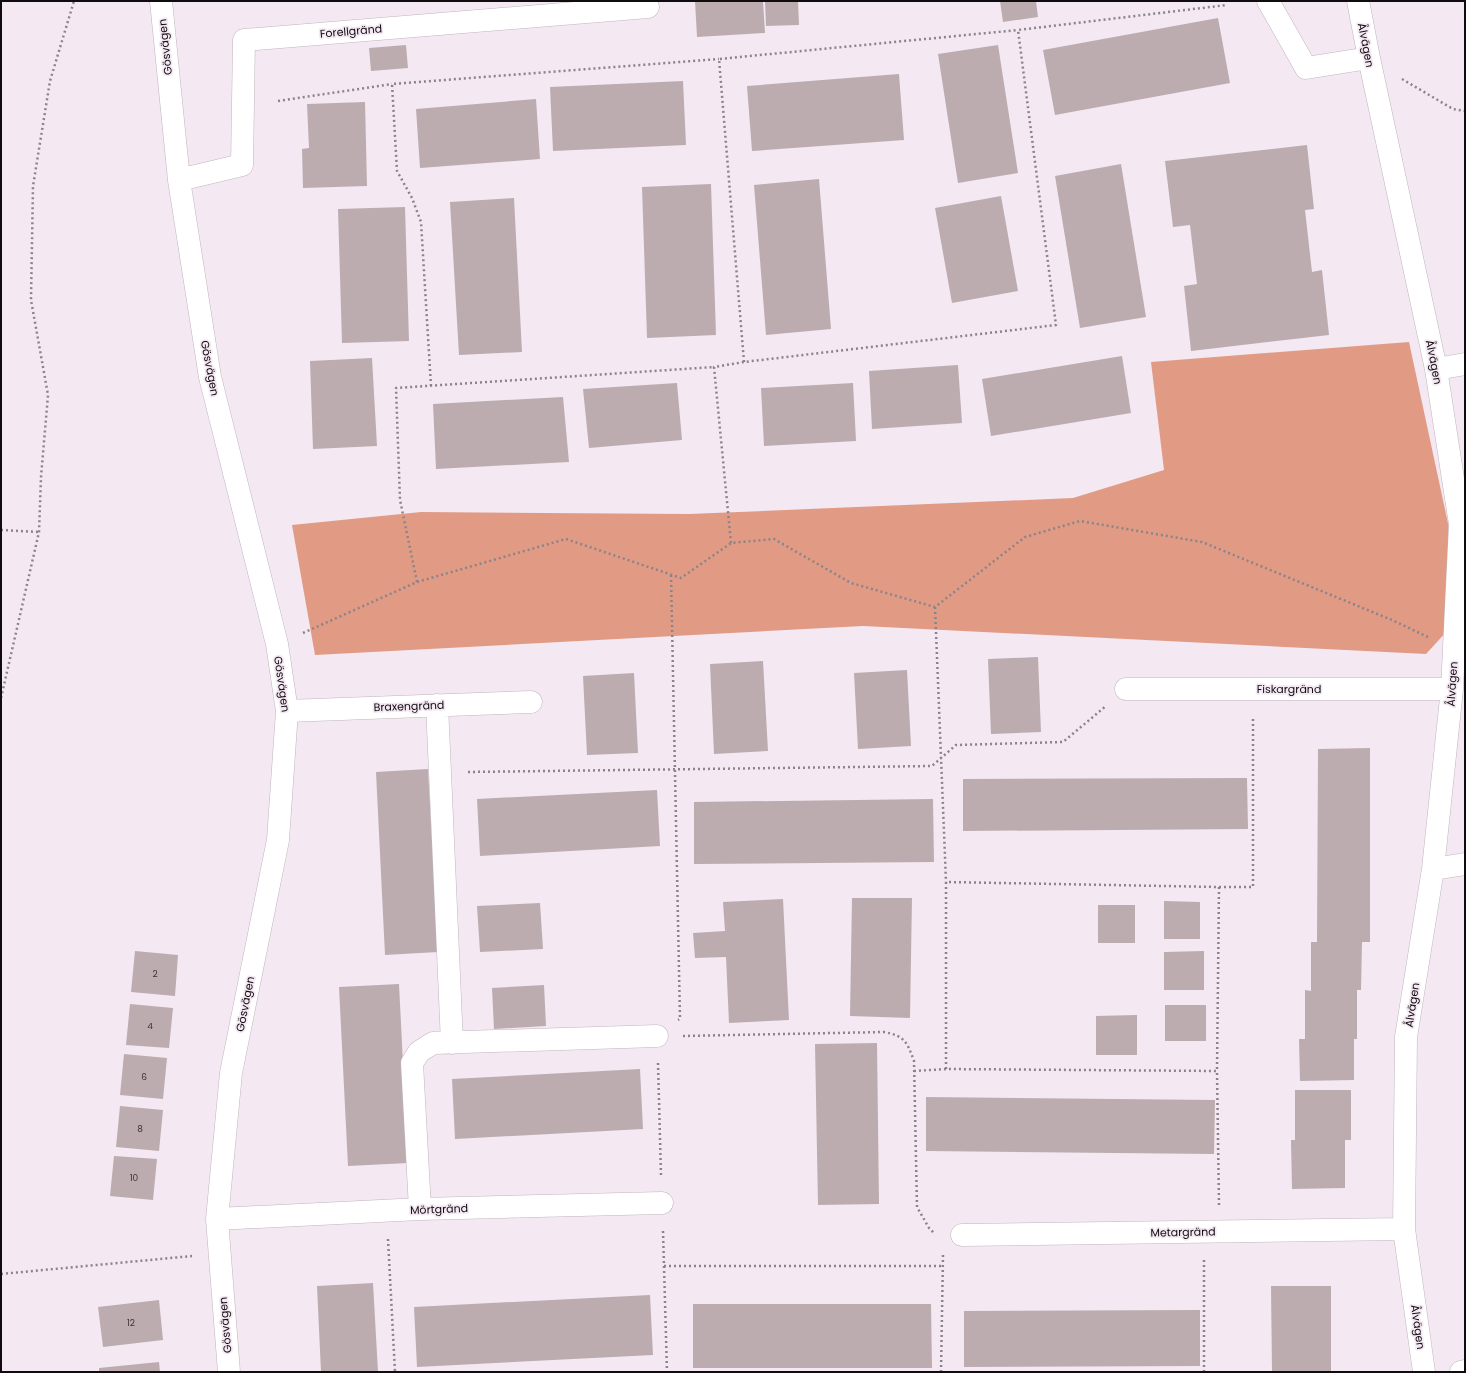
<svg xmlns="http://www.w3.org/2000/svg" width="1466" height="1373" font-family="Poppins,sans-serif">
  <rect width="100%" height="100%" fill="#f4e8f2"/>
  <path fill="#e19b84" d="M1409,342l40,186 -1,102 -22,24 -563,-28 -548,29 -23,-130 129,-13 268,2 384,-16 91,-28 -13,-108z"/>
  <path fill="#bcacaf" d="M695,1h68l2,32 -68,4z
    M765,1h33l1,24 -33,1z
    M1000,1h36l2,16 -35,5z
    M1218,18l12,65 -175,32 -12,-65z
    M406,45l2,23 -37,3 -2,-23z
    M998,45l20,128 -60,10 -20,-129z
    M899,74l5,66 -152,11 -5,-65z
    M683,81l3,64 -133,6 -3,-64z
    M536,99l4,60 -120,9 -4,-59z
    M365,102l2,84 -64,2 -1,-39 7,-1 -2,-44z
    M1307,145l7,64 -9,1 7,62 10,-2 7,65 -138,16 -7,-65 13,-2 -7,-59 -17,2 -8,-66z
    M1121,164l25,153 -66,11 -25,-152z
    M819,179l12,150 -65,6 -12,-150z
    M711,184l5,151 -69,3 -5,-151z
    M1001,196l17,95 -66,12 -17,-95z
    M514,198l8,154 -63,3 -9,-153z
    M405,207l4,134 -67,2 -4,-134z
    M1122,356l9,57 -140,23 -9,-57z
    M372,358l5,88 -64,3 -3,-88z
    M958,365l4,58 -90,6 -3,-58z
    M677,383l5,57 -93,8 -6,-59z
    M853,383l3,58 -92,5 -3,-58z
    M563,397l6,65 -133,7 -3,-65z
    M1038,657l3,75 -50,2 -3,-75z
    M763,661l5,90 -54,3 -4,-90z
    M907,670l4,76 -53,3 -4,-76z
    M634,673l4,80 -51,2 -4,-79z
    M1370,748v194h-8l-1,48h-4v49h-3v41l-54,1 -1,-42h6v-49l6,1v-49h6l1,-193z
    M428,769l10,183 -53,3 -9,-183z
    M1247,778l1,51 -285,2v-52z
    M657,790l3,56 -180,10 -3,-57z
    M933,799l1,63 -240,2v-62z
    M852,898h60l-2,120 -60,-2z
    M783,899l6,121 -60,3 -3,-66 -31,1 -2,-25 32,-2 -2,-29z
    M1164,901l36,1v37h-36z
    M540,903l3,46 -63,3 -3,-46z
    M1098,905h37v38h-37z
    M135,951l43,4 -3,41 -44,-4z
    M1204,951v39h-40v-38z
    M399,984l9,179 -60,3 -9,-179z
    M544,985l2,41 -52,3 -2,-41z
    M130,1004l43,4 -4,40 -43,-3z
    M1165,1005h41v36h-41z
    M1137,1015v40h-41v-39z
    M877,1043l2,161 -61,1 -3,-161z
    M124,1054l43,4 -4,41 -43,-4z
    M640,1069l3,60 -188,10 -3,-60z
    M1295,1090h56v50h-6v48l-53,1 -1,-49h4z
    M926,1097l289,3 -1,54 -288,-3z
    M120,1106l43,4 -4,41 -43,-4z
    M114,1156l43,3 -4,41 -43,-4z
    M373,1283l5,89h-57l-4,-86z
    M1271,1286h60v86h-59z
    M650,1295l3,60 -236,12 -3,-60z
    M159,1300l4,40 -60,7 -5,-40z
    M693,1304h238l1,64h-239z
    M1200,1310v56l-236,1v-56z
    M159,1362l1,10h-61v-4z"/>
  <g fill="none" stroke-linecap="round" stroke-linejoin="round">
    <defs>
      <path id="minor" d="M161,1l18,179 31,197 67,267 10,67 -9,129 -47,233 -14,146 12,153
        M1268,1l38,67 63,-10
        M1358,1l11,57 67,311 24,155 -8,165 -19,180 -27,168 -2,192 20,143
        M179,180l63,-15 2,-125 404,-33
        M1436,369l29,-5
        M1126,689h326
        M437,705l15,338
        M287,711l244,-9
        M1433,869l32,-5
        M420,1209l-8,-146 7,-11 14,-9 224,-7
        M217,1219l203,-10 242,-6
        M962,1235l442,-6
        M1461,1372l4,-1"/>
    </defs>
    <use href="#minor" stroke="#c0b5bf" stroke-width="23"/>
    <path stroke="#8b838a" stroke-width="2.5" stroke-dasharray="2 3" stroke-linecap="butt" d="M1402,79l51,30 12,2
      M278,101l114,-17
      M744,362l-25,-303 299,-29
      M431,386l-10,-164 -9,-24 -15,-27 -5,-87 327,-25
      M1,530l38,2
      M731,543l-17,-176 30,-5 312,-37 -38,-295 209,-25
      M671,575l9,444 -2,1
      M417,582l-17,-82 -4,-112 318,-21
      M935,607l11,275
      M303,633l114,-51 149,-43 115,39 50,-35 43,-4 77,44 84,24 90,-70 55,-16 122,21 190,78 36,17
      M1,698l38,-166 2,-55 7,-82 -17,-95 2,-114 17,-105 24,-80
      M468,772l464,-6 24,-21 107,-3 43,-36
      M1219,887h34v-171
      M683,1036l201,-4c21,4 23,10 30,29l3,146 12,21 6,6
      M658,1063l3,113
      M946,1069v-187l273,5 -2,184
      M914,1071l32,-2 271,2 2,134
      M663,1231l4,141
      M388,1239l7,133
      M664,1266h279
      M1,1274l191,-18
      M941,1372l2,-117
      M1204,1372v-114"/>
    <use href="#minor" stroke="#fff" stroke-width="22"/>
  </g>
  <g text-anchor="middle" stroke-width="3.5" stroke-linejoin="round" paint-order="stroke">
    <g font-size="9" fill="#3a3337">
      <text x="155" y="977">2</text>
      <text x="150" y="1029">4</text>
      <text x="144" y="1080">6</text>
      <text x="140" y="1132">8</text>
      <text x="134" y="1181">10</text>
      <text x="131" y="1326">12</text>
    </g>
    <g font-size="11" fill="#0f0b0f" stroke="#f4e8f2">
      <text transform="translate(351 31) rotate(-5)" y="4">Forellgränd</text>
      <text transform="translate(1366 45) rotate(79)" y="4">Ålvägen</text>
      <text transform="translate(165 47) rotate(-96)" y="4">Gösvägen</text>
      <text transform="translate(1434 362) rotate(79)" y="4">Ålvägen</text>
      <text transform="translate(210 368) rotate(79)" y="4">Gösvägen</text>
      <text transform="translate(282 684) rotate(82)" y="4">Gösvägen</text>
      <text transform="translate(1452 684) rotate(-86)" y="4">Ålvägen</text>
      <text x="1289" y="693">Fiskargränd</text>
      <text transform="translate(409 706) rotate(-2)" y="4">Braxengränd</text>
      <text transform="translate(245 1004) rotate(-79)" y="4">Gösvägen</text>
      <text transform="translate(1412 1005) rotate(-81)" y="4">Ålvägen</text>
      <text transform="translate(439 1209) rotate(-2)" y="4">Mörtgränd</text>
      <text transform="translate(1183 1232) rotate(-1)" y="4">Metargränd</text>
      <text transform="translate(225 1325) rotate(-95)" y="4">Gösvägen</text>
      <text transform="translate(1418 1327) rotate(82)" y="4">Ålvägen</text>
    </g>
  </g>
  <rect width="1466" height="1373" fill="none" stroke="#0f0b0f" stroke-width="4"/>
</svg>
